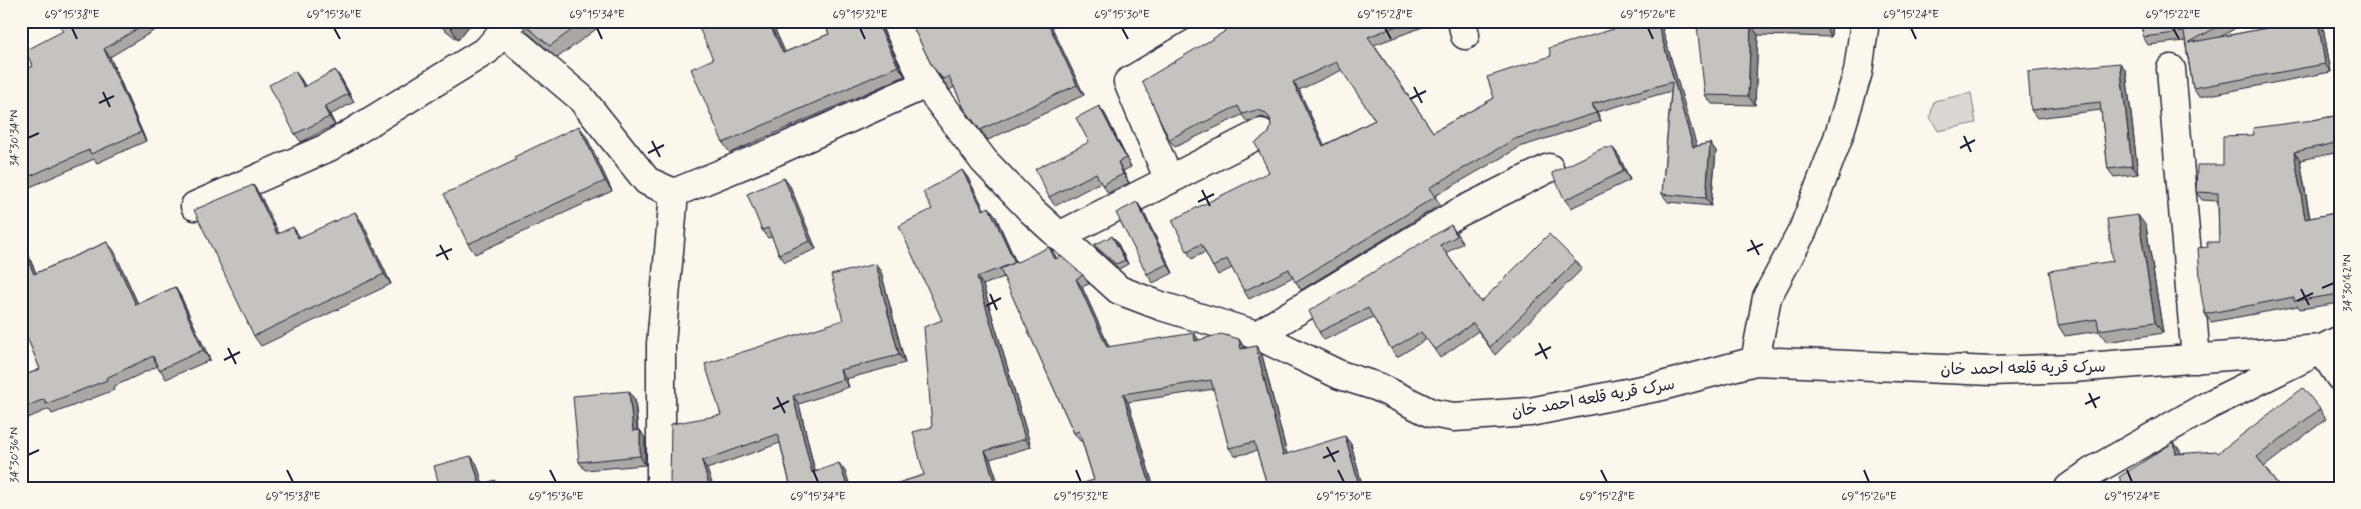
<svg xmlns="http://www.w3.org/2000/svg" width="2361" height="509" font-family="Mynerve,'Playpen Sans Arabic',sans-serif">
  <rect width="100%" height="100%" fill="#fbf7ec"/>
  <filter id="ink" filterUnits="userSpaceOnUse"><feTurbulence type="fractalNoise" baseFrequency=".02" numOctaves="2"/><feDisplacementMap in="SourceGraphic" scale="10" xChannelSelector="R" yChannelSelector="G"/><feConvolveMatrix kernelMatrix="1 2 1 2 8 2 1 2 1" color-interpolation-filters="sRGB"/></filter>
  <g filter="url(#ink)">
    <path fill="#dbd8d3" stroke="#7e7d87" d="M1971,93l5,30 -38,8 -8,-14 4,-16z"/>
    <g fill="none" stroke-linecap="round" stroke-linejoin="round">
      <defs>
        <path id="minor" d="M895,21l31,63 58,77 48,50 87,79 42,16 96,29 83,40 38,12 53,26 23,4 76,-5 132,-26 93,-25 237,10 81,-3 248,-19 19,28
          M1462,21l3,14
          M503,32l78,66 66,83 27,12 100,-41 152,-68
          M2171,69l25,290
          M1169,180l-41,-98 93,-55 4,-6
          M195,206l134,-59 158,-97 25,-29
          M1059,236l202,-103
          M1257,335l201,-122 91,-45
          M1755,361l12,-64 36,-67 35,-92 20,-66 7,-51
          M661,488v-144l13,-151
          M2069,488l24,-17 116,-66 131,-65"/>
      </defs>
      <use href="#minor" stroke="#22223b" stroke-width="31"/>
      <use href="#minor" stroke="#fbf7ec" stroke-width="28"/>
    </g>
    <path fill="#aaa7a5" stroke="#22223b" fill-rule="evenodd" d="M57,21h113l-60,36 36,84 -49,22 -3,-4 -73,32v-118l12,-7 30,-35z
      M434,21h39l-15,19z
      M520,21h87l-50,37 -30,-26z
      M771,21l14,31 44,-18 -5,-13h56l1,6 24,49 -175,77 -7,-10 -10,-84z
      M910,21h142l-3,1 35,73 -96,45 -24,-32 -10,-21 -4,3 -18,-24z
      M1109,21h18l-14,6z
      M1232,21h198l1,3 -57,21 59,87 61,-34 57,-42 63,-27 10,-8h36l36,125 14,-3 6,8 -5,55 -43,-4 -6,-8 9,-103 -74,21 4,9 -81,26 -85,49 5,9 -139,85 -8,-13 -44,22 -5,-8 -12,-23 -14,7 -5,-8 -8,-15 -13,7 -5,-8 82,-79v-39l2,-7 -1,-6 -8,-3 -15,5 -5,-7 -67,32 -6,-8 55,-107zM1342,70l33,50 -51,25 -25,-55z
      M1832,21l-1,16 -73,-2 -3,70 -43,-1 -7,-9 3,-69z
      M2141,21h107l-28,16 84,-16h15l4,6 8,45 -132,25 -6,-9 -8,-47 -37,4 -5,-8z
      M2126,71l12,103 -24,3 -6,-8 -7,-59 -64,8 -6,-8z
      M341,78l13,24 -24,13 5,10 -34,17 -6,-8 6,-55 4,7z
      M1099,106l6,8 26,53 -8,4 6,12 -21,10 -7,-11 -46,24 -6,-9 40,-55z
      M2340,115v37l-40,8 10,58 30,-6v91l-40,6 -2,-3 -87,16 -6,-8 3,-67 11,-5 -1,-41 -16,-1 -6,-8 58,-57 59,-15z
      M586,136l26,55 -137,63 -7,-10z
      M1613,148l6,8 11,24 -59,28 -6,-8z
      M962,170l6,8 16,31 11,6 21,47 39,-7 1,3 27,17 6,9 -7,3 27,60 90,-7 45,7 1,2 11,-3 6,9 25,99 64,-10 12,44h-93l-3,-4 -10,-33 -22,5 -6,-8 -15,-59 -86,13 26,86h-80l20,-8 -12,-39h-2l-6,-8 -70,-156 -21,8 48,162 -41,12 10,29h-119l43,-13 8,-48 10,-107 -10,-111z
      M253,185l7,10 18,38 22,4 62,-15 29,62 -130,62 -7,-10z
      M790,186l26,63 -31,13 -6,-8 -7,-17 -4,1 -6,-8z
      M1137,202l6,9 30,62 -20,10 -6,-9z
      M1451,225l12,18 -17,10 35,49 95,-41 6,8 -87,86 -17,-24 -38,27 -13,-19 -30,18 -6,-8 -18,-32 -49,23 -5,-8z
      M2146,226l17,107 -56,9 -8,-11 -34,5 -7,-11 55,-64z
      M21,239l15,34 71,-31 7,9 24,53 37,-17 6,10 29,63 -44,19 -8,-13 -45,21 1,3 -62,24 -3,-5 -28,12v-44l19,-8 -16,-40 -3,2z
      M1116,240l12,24 -9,5 -22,-20 -3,-4z
      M875,264l6,8 24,91 -59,16 3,8 -50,17 16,67h30l-54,17 -11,-45 -73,26 -36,19 50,-73 122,-95z
      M635,400l3,30h2l5,8v27l-60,5 -6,-8z
      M2320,409l6,10 -62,48 16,21h-155l56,-36v2l37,-1z"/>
    <path fill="#8b8886" stroke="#22223b" d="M456,21h17l-15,19 -7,-12z
      M768,21h3l19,42 -7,-10z
      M876,21h4l1,6 24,49 -7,-10z
      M1047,21h2l35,74 -7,-10z
      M1657,21h3l39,133 -6,-7z
      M1825,21h7l-1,16 -6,-10z
      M2318,21h1l4,6 8,45 -6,-8z
      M1751,25l7,10 -3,70 -7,-9z
      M104,49l6,8 36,84 -5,-9z
      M2120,63l6,8 12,103 -6,-8z
      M335,70l6,8 13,24 -6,-8z
      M295,71l6,8 9,16 -6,-8z
      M1293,82l6,8 29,63 -5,-7z
      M1592,104l5,8 4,9 -5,-8z
      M1099,106l6,8 26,53 -5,-9z
      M324,107l6,8 5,10 -6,-8z
      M579,126l7,10 26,55 -7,-10z
      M1710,143l6,8 -5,55 -5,-8z
      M1613,148l6,8 11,24 -6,-9z
      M2294,152l6,8 11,67 -6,-8z
      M1118,162l5,9 6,12 -6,-9z
      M962,170l6,8 21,40 -6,-8z
      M784,178l6,8 26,63 -6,-8z
      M253,185l7,10 24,49 -7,-10z
      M1137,202l6,9 30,62 -6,-9z
      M989,207l6,8 25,56 -5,-8z
      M355,212l7,10 29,62 -7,-10z
      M2138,215l8,11 17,107 -8,-11z
      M293,227l7,10 5,11 -7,-10z
      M1112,236l4,4 12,24 -3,-4z
      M21,239l20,45 -7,-10 -13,-29z
      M107,242l7,9 29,64 -7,-10z
      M1049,247l6,8 5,12 -5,-8z
      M875,264l6,8 24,91 -6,-8z
      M977,277l6,8 48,162 -6,-8z
      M1076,279l6,8 31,68 -6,-8z
      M175,287l6,10 29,63 -7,-10z
      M1194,333l6,8h-5z
      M1239,339l5,8 3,10 -6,-8z
      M1256,346l6,9 27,108 -6,-8z
      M840,370l6,9 3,8 -6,-8z
      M629,391l6,9 3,39 -5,-8z
      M1123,394l5,8 26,86h-3z
      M793,396l6,8 18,77 -5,-8z
      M640,430l5,8v27l-5,-9z
      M1345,436l6,8 12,44h-3z
      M2174,442l7,10 1,12 -6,-10z
      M985,451l5,8 10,29h-4z
      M471,456l6,8 7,24 -4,-3z
      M702,461l5,8 7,19h-4z
      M839,463l6,8 6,17h-3z
      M495,480l5,8h-3z"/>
    <path fill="#c6c2c0" stroke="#22223b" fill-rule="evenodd" d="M57,21h93l-46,28 37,83 -50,22 -2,-4 -68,30v-107l12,-7 -8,-15 38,-20z
      M441,21h15l-5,7z
      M520,21h64l-34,25z
      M696,21h72l15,32 46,-19 -5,-13h52l22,45 -175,77 -32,-74 22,-10z
      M910,21h137l30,64 -97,45 -16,-22 -15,-32 -6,3 -11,-13z
      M1232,21h178l-42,16 65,95 61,-34 -7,-21 64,-21 -2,-8 65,-19 -1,-5 11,-3h33l36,126 17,-4 -4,55 -44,-4 10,-112 -80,22 4,9 -81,26 -86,49 6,9 -140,85 -6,-13 -45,22 -17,-32 -14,8 -12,-23 -14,7 -15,-31 97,-48 -14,-29 14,-10 2,-7 -1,-8 -6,-6 -7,-2 -15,4 -4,-8 -69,33 -27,-58 82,-49zM1336,62l39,58 -52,26 -30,-64z
      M1708,21h117v6l-74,-2 -3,71 -43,-1 -8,-69h11z
      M2141,21h87l-40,22 116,-22h14l7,43 -132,24 -9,-56 -41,5z
      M2120,63l12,103 -24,3 -8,-67 -69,8 -3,-38z
      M335,70l13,24 -24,13 5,10 -34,17 -26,-49 26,-14 9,16z
      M1099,106l27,52 -8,4 5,12 -21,11 -6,-12 -47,24 -14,-28 54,-27 -13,-24z
      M2340,115v27l-46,10 11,67 35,-7v82l-46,7v-4l-89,17 -4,-21 -3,-45 10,-1 -1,-5h12l-1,-49 -22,-1 1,-27h26v-29l31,-1 -1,-7 60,-8z
      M579,126l26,55 -137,63 -24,-50 72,-34 -2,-3z
      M1603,148h10l11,23 -59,29 -13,-27z
      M962,170l21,40 6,-3 26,56 34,-16 6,12 6,-3 22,19 -7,4 31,68 87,-14 1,8 26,-7 18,5 2,10 15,-3 27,109 62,-19 15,52h-84l-3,-6 -6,2 -13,-42 -25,6 -18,-68 -88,14 28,94h-77l-1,-2 21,-6 -15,-49 -5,2 -74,-164 14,-6 -37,14 48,162 -40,12 11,37h-115l43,-13 -11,-43 19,-5 -8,-100 18,-7 -43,-94 33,-17 -9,-17z
      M784,178l26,63 -31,13 -11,-26 -6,2 -15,-36z
      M253,185l24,49 16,-7 5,11 57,-26 29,62 -130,62 -60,-126z
      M1137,202l30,62 -20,10 -31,-61z
      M2138,215l17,107 -56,8 -2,-11 -39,6 -9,-54 64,-10 -6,-42z
      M1451,225l6,11 -17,9 41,57 68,-68 27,27 -86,86 -17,-24 -38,27 -14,-18 -30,17 -23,-41 -49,24 -10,-21z
      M1112,236l13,24 -9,4 -22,-19z
      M107,242l29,63 39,-18 28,63 -44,20 -6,-14 -47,22 1,2 -61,24 -2,-5 -23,10v-32l19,-8 -19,-47v-77l13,29z
      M875,264l24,91 -59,15 3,9 -50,17 19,77 27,-10 9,25h-57l-13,-54 -76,27 8,27h-39l-1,-5 1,-59 50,-9 -16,-51 138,-44 -12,-45z
      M2303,388l17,21 -63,48 20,27 -5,4h-147l-6,-11 55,-35 2,12 40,-3 2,2z
      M629,391l4,40 7,-1v26l-61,6 -6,-66z
      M471,456l9,29 15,-5 2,8h-57l-6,-22z
      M2340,482v6h-8z"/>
  </g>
  <path fill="none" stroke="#22223b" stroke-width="2" d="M72,28l5,11M334,28l6,11M597,28l5,11M860,28l5,11M1122,28l6,11M1385,28l6,11M1648,28l5,11M1911,28l5,11M2173,28l6,11M1414,87l8,16M103,92l7,15M1410,99l16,-8M99,103l15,-7M1964,136l7,16M28,138l11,-5M652,141l8,16M1960,148l15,-8M648,153l16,-8M1202,190l8,16M1198,202l16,-8M1751,240l8,15M440,245l8,15M1747,251l16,-7M436,256l16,-7M2322,288l12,-5M2301,289l8,16M990,294l7,16M2297,301l16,-8M986,306l15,-8M1539,343l8,16M228,348l8,16M1535,355l16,-8M224,360l16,-8M2089,393l7,15M777,397l8,16M2085,404l15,-7M773,409l16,-8M1327,447l8,15M28,455l11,-5M1323,458l16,-7M287,470l6,12M550,470l6,12M813,470l5,12M1076,470l5,12M1338,470l6,12M1601,470l6,12M1864,470l5,12M2127,470l5,12"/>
  <g text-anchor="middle" stroke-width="4" stroke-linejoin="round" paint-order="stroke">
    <g font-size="16" fill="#22223b" stroke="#fbf7ec">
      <text transform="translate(2023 367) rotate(-1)" y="6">سرک قریه قلعه احمد خان</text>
      <text transform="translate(1593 397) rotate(-10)" y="6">سرک قریه قلعه احمد خان</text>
    </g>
  </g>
  <rect width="2361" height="509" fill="none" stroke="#fbf7ec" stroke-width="55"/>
  <rect x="28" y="28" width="2306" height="454" fill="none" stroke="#22223b" stroke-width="2"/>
  <g font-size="12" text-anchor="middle" fill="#22223b">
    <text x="72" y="18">69°15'38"E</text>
    <text x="334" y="18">69°15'36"E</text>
    <text x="597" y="18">69°15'34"E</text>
    <text x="860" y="18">69°15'32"E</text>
    <text x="1122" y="18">69°15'30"E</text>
    <text x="1385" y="18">69°15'28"E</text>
    <text x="1648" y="18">69°15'26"E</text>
    <text x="1911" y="18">69°15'24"E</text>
    <text x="2173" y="18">69°15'22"E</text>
    <text transform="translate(14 138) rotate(-90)" y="4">34°30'34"N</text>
    <text transform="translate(2347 283) rotate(-90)" y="4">34°30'42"N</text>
    <text transform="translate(14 455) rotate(-90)" y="4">34°30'36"N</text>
    <text x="293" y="500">69°15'38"E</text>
    <text x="556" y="500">69°15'36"E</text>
    <text x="818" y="500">69°15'34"E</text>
    <text x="1081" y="500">69°15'32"E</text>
    <text x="1344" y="500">69°15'30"E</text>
    <text x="1607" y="500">69°15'28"E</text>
    <text x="1869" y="500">69°15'26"E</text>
    <text x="2132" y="500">69°15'24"E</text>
  </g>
</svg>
